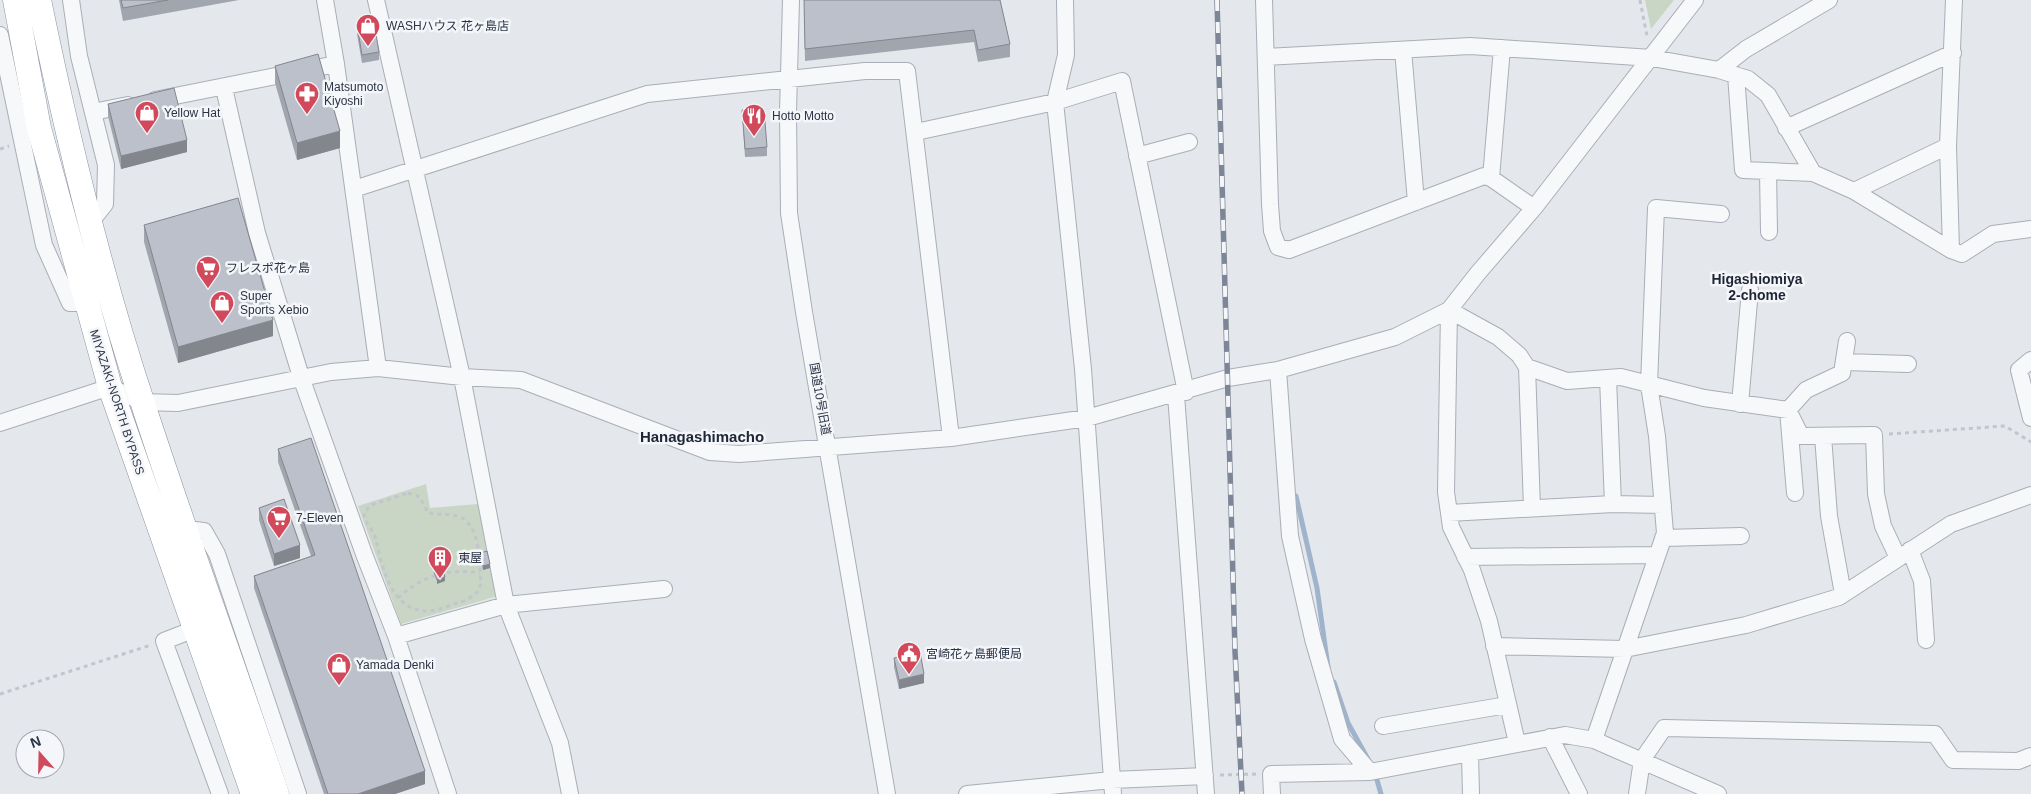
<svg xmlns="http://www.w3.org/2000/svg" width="2031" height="794" font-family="Helvetica,'Noto Sans JP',sans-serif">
  <rect width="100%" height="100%" fill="#e4e7ec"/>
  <path fill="#c9d6c5" d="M1645,0h29l-23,29z
    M426,484l4,24 48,-4 20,92 -97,28 -43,-118z"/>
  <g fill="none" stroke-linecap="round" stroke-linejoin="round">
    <path stroke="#9fb4cc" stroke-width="5" d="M1296,496l21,92 11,79
      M1334,682l14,41 21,38
      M1375,773l6,21"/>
    <defs>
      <path id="minor" d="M71,0l8,56 27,109 -1,39 -15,19
        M325,0l11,64 42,304
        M376,0l86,377 44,228 54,138 10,51
        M791,0l-3,112 1,101 15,99 83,482
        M1065,0l1,55 -11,47 28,267 30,425
        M1264,0l6,204 2,27 6,16 11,3 195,-74 7,2 43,30
        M0,35l44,210 26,58h16
        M1403,50l13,152
        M1266,57l204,-11 182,12 67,12 29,9 20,16 45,78 41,18 97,59 11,4 31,-20 38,-5
        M1719,70l27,-21 83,-49
        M1736,75l7,95 70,3
        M224,88l33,145 45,147 62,174 32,82 52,158
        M155,100l181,-36
        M93,112l35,-7
        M1786,128l167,-75
        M916,132l139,-30 67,-21 64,311
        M1137,156l52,-14
        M1768,171l1,61
        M1491,178l11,-130
        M354,189l293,-95 218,-23h42l44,367
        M1854,191l94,-45
        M1951,250l-3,-104 6,-146
        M1449,310l49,27 21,18 8,12 40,14 54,-4 83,21 84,12 13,26 73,-1 2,59 7,32 15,32
        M1449,310l-3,182 5,35 21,43 17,51 28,122
        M2031,360l-12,10 12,48
        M1844,362l64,2
        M1527,367l5,141
        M1278,370l12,166 23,103 29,100 28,33 195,-37 29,5 124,54
        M1608,378l5,126
        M1176,395l30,399
        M1740,404l10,-114
        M0,423l110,-36 32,15 36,1 153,-31 47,-4 84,9 59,3 189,72 29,2 212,-16 136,-20 141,-40 50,-8 117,-33 54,-27 29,-37 56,-65 161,-208
        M1823,436l6,80 14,78
        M1795,493l-7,-83 18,-20 36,-17 5,-32
        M1449,513l164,-9 50,1
        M186,529l18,2 13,23 81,240
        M1663,538l78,-2
        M1910,550l12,31 4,59
        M1465,557l192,-2
        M195,629l-31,12 56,153
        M396,636l110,-31 158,-16
        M1494,646l131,3 121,-24 93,-28 112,-73 80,-29
        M1383,726l124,-21
        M1550,737l29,57
        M1594,740l71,-207 -8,-97 -8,-51 7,-177 65,6
        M1470,754l1,40
        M967,794l145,-14 93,-4
        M1272,794l-1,-20 99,-2
        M1637,794l5,-34 22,-32 271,6 18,26 65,1 13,-5"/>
      <path id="highway" d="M15,0l24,128 71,259 143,407
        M39,0c28,136 60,272 104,404 42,130 90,260 134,390"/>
    </defs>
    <use href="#minor" stroke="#a9aeb7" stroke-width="18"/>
    <use href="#highway" stroke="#8b94a3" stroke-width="25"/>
    <path stroke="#c2c5cb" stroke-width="3" stroke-dasharray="4 4" stroke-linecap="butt" d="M1640,0l7,36
      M0,149l9,-3
      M1889,434l116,-8 26,16
      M408,493l12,4 8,16c10,2 22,0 32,4 21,9 19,46 21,66 -2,12 -13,17 -24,20 -9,3 -20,8 -30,8 -36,0 -45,-45 -51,-71 -2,-11 -12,-16 -12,-27l7,-8z
      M398,598c24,-22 50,-30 82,-25
      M0,694l151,-49
      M1220,775l37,-1"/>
    <use href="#minor" stroke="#f7f8fa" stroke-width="16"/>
    <use href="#highway" stroke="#fff" stroke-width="24"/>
    <defs>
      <path id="rail" d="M1217,0l18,651 7,143"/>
    </defs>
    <use href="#rail" stroke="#7d8696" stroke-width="5.5"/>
    <use href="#rail" stroke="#f4f6f9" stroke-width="4" stroke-dasharray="11" stroke-linecap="butt"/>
  </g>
  <path fill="#a1a5ae" d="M119,0h120l-116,21z
    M804,0h196l10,44v13l-32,5 -4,-20 -169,19z
    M357,25l22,27v8l-17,3 -5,-29z
    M275,66l65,82 -43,12 -22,-77z
    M108,104l79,48 -66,17 -13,-53z
    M742,110l25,37v9l-22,1z
    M144,225l129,111 -95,27 -34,-121z
    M278,449l147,335 -30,10h-71l-70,-206v-12l57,-20 -33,-94z
    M259,508l41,50 -26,8 -15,-46z
    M480,553l10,15 -7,2 -3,-13z
    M894,658l30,25 -25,6 -5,-22z"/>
  <path fill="#83868d" d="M340,131v17l-43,12v-17z
    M187,140v12l-66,17v-13z
    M273,320v16l-95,27v-16z
    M300,545v13l-26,8v-12z
    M490,564v4l-7,2v-4z
    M445,577v4l-8,3v-4z
    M924,674v9l-25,6v-9z
    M425,771v13l-30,10h-37z"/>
  <path fill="#bbc0ca" stroke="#83868d" d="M121,0h47l-45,8z
    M804,0h196l10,44 -32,6 -4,-20 -169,19z
    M374,22l5,30 -17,3 -5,-30z
    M318,54l22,77 -43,12 -22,-77z
    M174,88l13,52 -66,16 -13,-52z
    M764,109l3,38 -22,2 -3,-39z
    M238,198l35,122 -95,27 -34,-122z
    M311,438l114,333 -67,23h-30l-74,-218 61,-21 -37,-106z
    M284,499l16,46 -26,9 -15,-46z
    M487,551l3,13 -7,2 -3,-13z
    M443,570l2,7 -8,3 -3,-8z
    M920,652l4,22 -25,6 -5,-22z"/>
  <defs>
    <symbol id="shop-pin" viewBox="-11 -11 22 30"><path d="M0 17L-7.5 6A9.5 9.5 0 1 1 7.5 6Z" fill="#d1495b" stroke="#f4f6f9"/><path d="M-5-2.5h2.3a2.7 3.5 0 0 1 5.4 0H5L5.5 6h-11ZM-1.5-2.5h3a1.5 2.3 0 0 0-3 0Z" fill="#fff"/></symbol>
    <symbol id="pharmacy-pin" viewBox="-11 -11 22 30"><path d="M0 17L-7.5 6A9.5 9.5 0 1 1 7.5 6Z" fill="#d1495b" stroke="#f4f6f9"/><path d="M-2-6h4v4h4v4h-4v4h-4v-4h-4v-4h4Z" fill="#fff"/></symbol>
    <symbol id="restaurant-pin" viewBox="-11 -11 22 30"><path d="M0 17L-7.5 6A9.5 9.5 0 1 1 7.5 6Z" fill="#d1495b" stroke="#f4f6f9"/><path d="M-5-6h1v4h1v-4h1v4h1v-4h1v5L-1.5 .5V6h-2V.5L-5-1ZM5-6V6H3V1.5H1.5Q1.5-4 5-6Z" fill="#fff"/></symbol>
    <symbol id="supermarket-pin" viewBox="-11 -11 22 30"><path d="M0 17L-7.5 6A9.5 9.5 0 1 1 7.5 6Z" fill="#d1495b" stroke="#f4f6f9"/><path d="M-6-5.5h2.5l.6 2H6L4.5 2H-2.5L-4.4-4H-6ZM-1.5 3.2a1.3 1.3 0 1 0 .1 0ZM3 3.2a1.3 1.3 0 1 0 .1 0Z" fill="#fff"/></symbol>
    <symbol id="building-pin" viewBox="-11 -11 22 30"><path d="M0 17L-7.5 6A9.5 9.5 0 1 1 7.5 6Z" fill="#d1495b" stroke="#f4f6f9"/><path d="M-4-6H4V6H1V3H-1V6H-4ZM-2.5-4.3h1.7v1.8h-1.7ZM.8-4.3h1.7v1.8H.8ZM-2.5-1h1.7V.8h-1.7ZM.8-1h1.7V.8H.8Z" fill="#fff"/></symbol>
    <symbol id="civic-pin" viewBox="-11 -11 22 30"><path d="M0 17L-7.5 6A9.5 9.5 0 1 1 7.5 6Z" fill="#d1495b" stroke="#f4f6f9"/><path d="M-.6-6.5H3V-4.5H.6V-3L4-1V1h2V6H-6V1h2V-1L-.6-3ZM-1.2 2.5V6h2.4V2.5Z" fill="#fff"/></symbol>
  </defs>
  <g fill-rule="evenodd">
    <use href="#shop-pin" x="354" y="12" width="28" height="38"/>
    <use href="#pharmacy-pin" x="293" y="80" width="28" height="38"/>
    <use href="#shop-pin" x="133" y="99" width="28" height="38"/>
    <use href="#restaurant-pin" x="740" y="102" width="28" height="38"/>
    <use href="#supermarket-pin" x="194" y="254" width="28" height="38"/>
    <use href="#shop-pin" x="208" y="289" width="28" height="38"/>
    <use href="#supermarket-pin" x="265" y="504" width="28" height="38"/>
    <use href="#building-pin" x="426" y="544" width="28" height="38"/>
    <use href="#civic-pin" x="895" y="640" width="28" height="38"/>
    <use href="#shop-pin" x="325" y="651" width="28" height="38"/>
  </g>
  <g text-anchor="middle" stroke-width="5" stroke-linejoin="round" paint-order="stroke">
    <g font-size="12" fill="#2b3445" stroke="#f4f6f9" text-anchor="start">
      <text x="386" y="30">WASHハウス 花ヶ島店</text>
      <text x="324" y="91">Matsumoto<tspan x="324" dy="14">Kiyoshi</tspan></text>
      <text x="164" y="117">Yellow Hat</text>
      <text x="772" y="120">Hotto Motto</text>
      <text x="226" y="272">フレスポ花ヶ島</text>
      <text x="240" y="300">Super<tspan x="240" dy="14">Sports Xebio</tspan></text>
      <text x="296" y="522">7-Eleven</text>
      <text x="458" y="562">東屋</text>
      <text x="926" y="658">宮崎花ヶ島郵便局</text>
      <text x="356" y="669">Yamada Denki</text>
    </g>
    <g font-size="12" fill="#2b3445" stroke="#f4f6f9">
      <text transform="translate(820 399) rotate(80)" y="4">国道10号旧道</text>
      <text transform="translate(117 402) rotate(72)" y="4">MIYAZAKI-NORTH BYPASS</text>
    </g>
    <g font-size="14" font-weight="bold" fill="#1d2536" stroke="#f4f6f9">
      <text x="1757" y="284">Higashiomiya<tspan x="1757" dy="16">2-chome</tspan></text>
    </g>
    <g font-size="15" font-weight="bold" fill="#1d2536" stroke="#f4f6f9">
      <text x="702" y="442">Hanagashimacho</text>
    </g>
  </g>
  <g transform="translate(40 754) rotate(340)"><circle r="24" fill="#f4f6f9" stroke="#a4a8b1"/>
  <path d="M0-4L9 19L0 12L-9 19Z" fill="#d1495b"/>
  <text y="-8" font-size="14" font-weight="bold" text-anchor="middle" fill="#2b3445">N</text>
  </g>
</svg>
